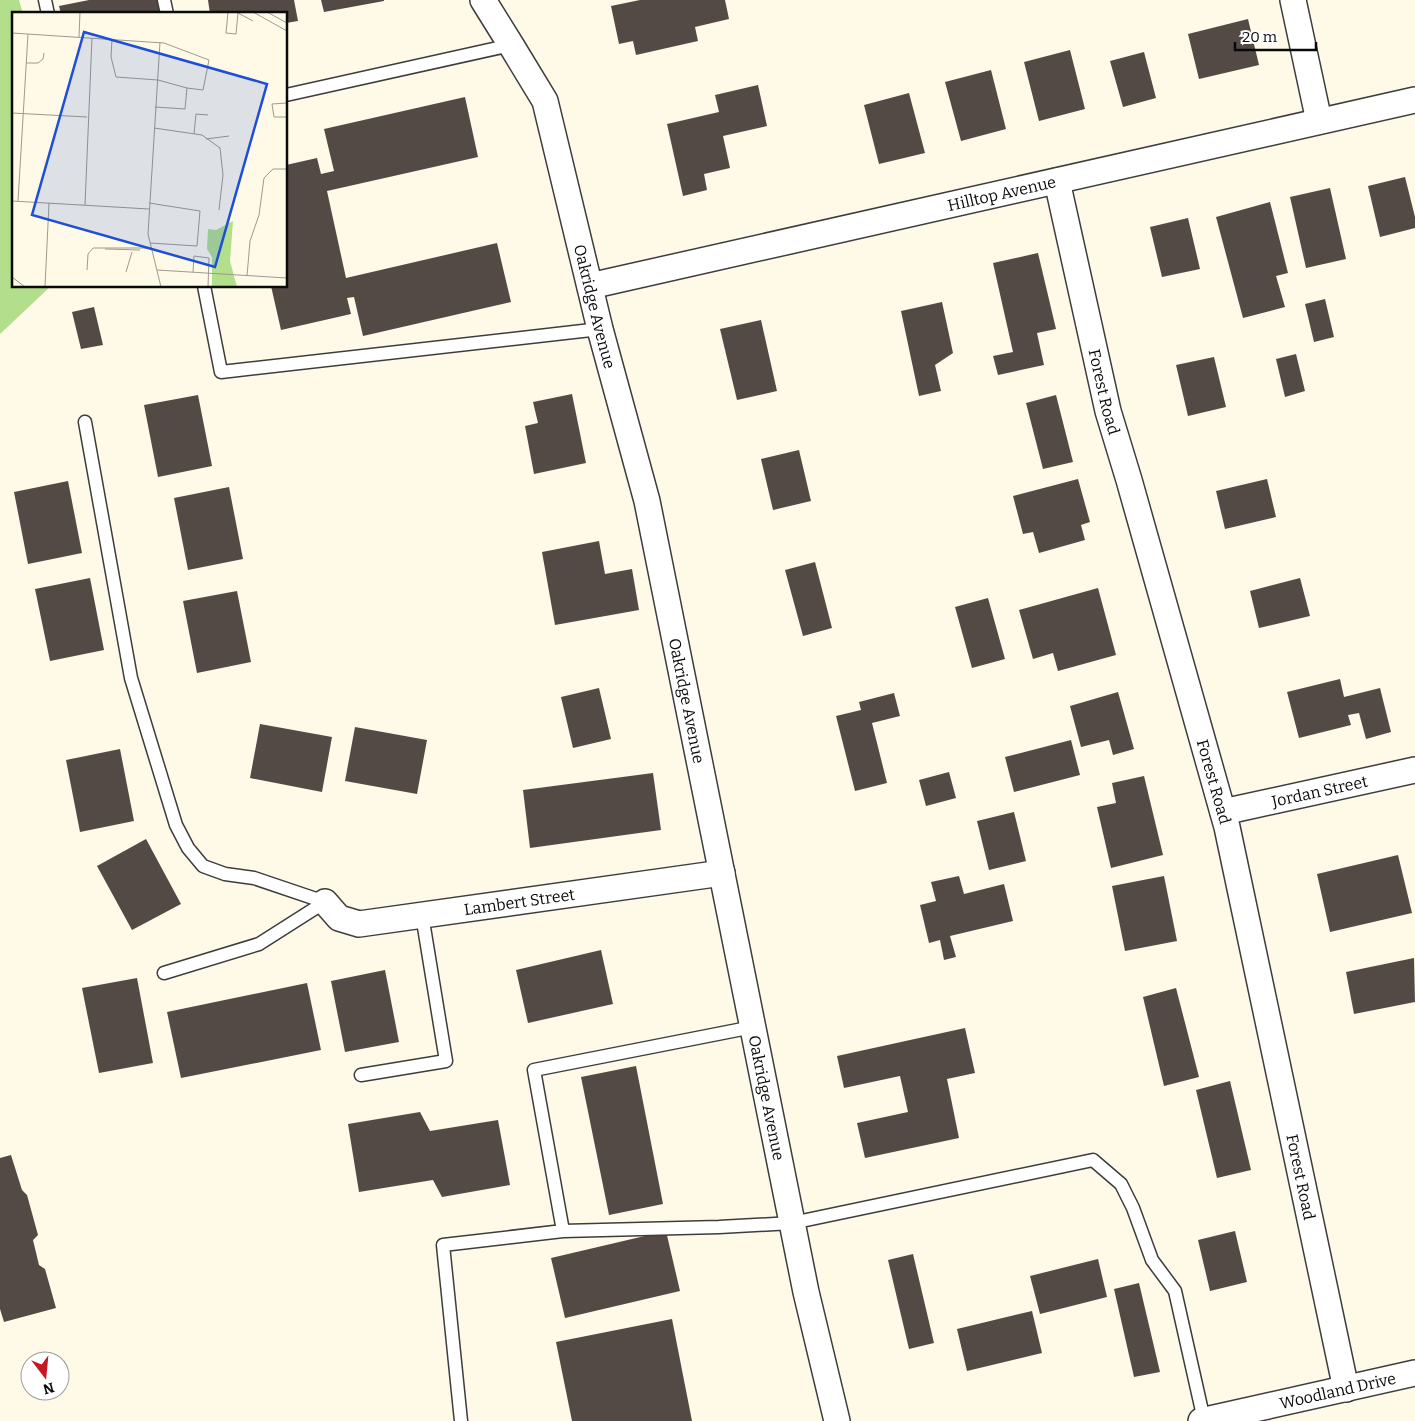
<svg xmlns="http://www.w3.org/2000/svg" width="1415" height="1421" font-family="Bitter,serif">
  <rect width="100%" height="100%" fill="#fffae7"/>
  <path fill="#b3de8c" d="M0,0h19l4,14h-9v272h37l-51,48z"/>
  <path fill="#534a45" d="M89,0h72l3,14h-103l-2,-8z
    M208,0h86l4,21 -12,2v-9h-76z
    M321,0h63v1l-60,11z
    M640,0h85l4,19 -34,8 3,14 -62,14 -3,-14 -14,3 -8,-38z
    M1248,19l11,46 -60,14 -11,-45z
    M1070,50l15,59 -46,12 -15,-59z
    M1144,52l12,46 -33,9 -13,-46z
    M991,70l15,59 -45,12 -16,-59z
    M758,85l9,41 -44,10 7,32 -26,6 3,16 -24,6 -16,-72 52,-12 -4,-17z
    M909,93l16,60 -46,11 -15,-59z
    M465,97l13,60 -151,34 19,87 151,-35 14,59 -148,34 -9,-39 -7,1 4,16 -70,16 -10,-44h15v-121l31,-7 4,16 13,-3 -10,-42z
    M1405,177l10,40v11l-35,9 -12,-51z
    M1330,188l16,71 -40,9 -16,-71z
    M1270,202l18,71 -12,3 9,31 -42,11 -27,-101z
    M1188,218l12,51 -38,8 -12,-50z
    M1038,253l18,76 -19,4 7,32 -46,10 -5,-19 20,-4 -20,-89z
    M1325,299l9,38 -20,5 -9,-38z
    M942,302l11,51 -18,12 6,26 -22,5 -18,-85z
    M94,307l9,38 -22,4 -9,-37z
    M761,320l16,71 -40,9 -17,-71z
    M1296,354l9,37 -20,6 -9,-38z
    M1214,357l12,50 -38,9 -12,-51z
    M572,394l14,69 -52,11 -9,-48 13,-3 -5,-21z
    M198,395l14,71 -54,11 -14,-72z
    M1056,395l17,67 -30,7 -17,-66z
    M799,450l12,51 -38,9 -12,-51z
    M1078,479l12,43 -9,3 4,15 -46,13 -6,-21 -10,2 -10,-38z
    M1267,479l9,38 -51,12 -9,-38z
    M68,481l14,72 -54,11 -14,-72z
    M229,487l14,72 -55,11 -14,-72z
    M599,541l6,33 27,-5 7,41 -84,15 -13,-73z
    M815,562l17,66 -29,8 -18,-66z
    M90,578l14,72 -54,11 -15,-72z
    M1300,578l10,38 -51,12 -9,-37z
    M1098,588l18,67 -58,16 -5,-18 -20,6 -14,-49z
    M237,591l14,71 -54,11 -14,-72z
    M988,598l17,61 -33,9 -17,-61z
    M1340,679l4,18 36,-9 11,44 -25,7 -7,-26 -11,2 3,10 -52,13 -12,-46z
    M599,688l12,51 -38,9 -12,-51z
    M1118,692l16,57 -21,6 -4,-15 -28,7 -11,-41z
    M894,693l6,23 -28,7 15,60 -32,8 -19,-75 25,-6 -2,-8z
    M260,724l72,13 -10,55 -72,-14z
    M355,727l72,13 -10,54 -72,-13z
    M1071,740l9,35 -66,17 -9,-35z
    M120,749l14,72 -54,11 -14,-72z
    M949,772l7,26 -30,8 -7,-26z
    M653,773l8,57 -131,18 -7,-58z
    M1144,776l19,79 -52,13 -14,-61 19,-4 -4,-20z
    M1014,812l12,49 -37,9 -12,-49z
    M146,839l35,65 -49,26 -35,-64z
    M1398,855l14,58 -82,19 -13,-58z
    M959,876l5,18 40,-10 9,37 -63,15 6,21 -12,3 -4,-20 -11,3 -9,-38 16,-4 -5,-19z
    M1164,876l13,65 -52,10 -13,-65z
    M601,950l12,54 -85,19 -12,-53z
    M1414,958l1,44 -61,12 -8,-42z
    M385,970l14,72 -54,10 -14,-71z
    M137,978l16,85 -54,10 -17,-85z
    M307,983l14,67 -140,28 -14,-66z
    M1176,988l23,89 -35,9 -21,-89z
    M965,1028l10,45 -28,6 12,59 -94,20 -8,-35 51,-11 -8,-36 -56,12 -7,-32z
    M636,1066l27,138 -54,11 -28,-138z
    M1230,1081l21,89 -34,8 -21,-88z
    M420,1112l10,19 68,-11 12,65 -68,12 -9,-17 -74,12 -11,-68z
    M11,1155l11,35 5,5 11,40 -5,5 6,25 6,4 11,39 -52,14 -4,-13v-151z
    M666,1231l14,60 -115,27 -14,-60z
    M1235,1231l12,51 -37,9 -12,-51z
    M913,1254l21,89 -25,6 -21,-89z
    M1098,1259l9,38 -67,17 -10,-38z
    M1139,1283l21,89 -26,5 -20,-88z
    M1032,1311l10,42 -75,18 -10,-42z
    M672,1319l20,102h-120l-16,-79z"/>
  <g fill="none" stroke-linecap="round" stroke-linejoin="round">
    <defs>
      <path id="lane" d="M45,0l3,14
        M164,0l3,14
        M286,95l225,-50
        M204,286l17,86 379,-43
        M85,422l46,256 45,147 12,23 15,18 22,8 29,4 71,24
        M164,973l95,-29 66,-42
        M753,1027l-219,43 29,161 156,-4 73,-4 301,-63 28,24 12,24 19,52 23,31 29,129
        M361,1075l85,-14 -24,-146
        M461,1421l-18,-176 120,-14"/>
      <g id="street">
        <path id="s1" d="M483,0l28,45 34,56 55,228 47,172 159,791 31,129"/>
        <path d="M1293,0l26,121"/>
        <path id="s2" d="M1057,181l51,230 21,69 98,347 119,562"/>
        <path id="s3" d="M590,286l825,-186"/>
        <path id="s4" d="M1223,812l192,-42"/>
        <path id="s5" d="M325,902l14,16 20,6 363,-51"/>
        <path id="s6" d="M1201,1421l214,-48"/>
      </g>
    </defs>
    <use href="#lane" stroke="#3d3d3d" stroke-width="15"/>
    <use href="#street" stroke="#3d3d3d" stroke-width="28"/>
    <use href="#lane" stroke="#fff" stroke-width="12"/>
    <use href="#street" stroke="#fff" stroke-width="25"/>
  </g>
  <g text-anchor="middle" stroke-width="5" stroke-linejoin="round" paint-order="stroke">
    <g font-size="16" fill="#0a0a0a" stroke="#fff">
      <text dy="6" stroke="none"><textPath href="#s3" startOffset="422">Hilltop Avenue</textPath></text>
      <text dy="6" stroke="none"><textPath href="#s1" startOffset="330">Oakridge Avenue</textPath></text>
      <text dy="6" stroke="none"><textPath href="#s2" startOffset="216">Forest Road</textPath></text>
      <text dy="6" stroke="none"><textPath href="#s1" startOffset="735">Oakridge Avenue</textPath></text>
      <text dy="6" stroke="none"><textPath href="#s2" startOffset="621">Forest Road</textPath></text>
      <text dy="6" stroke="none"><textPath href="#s4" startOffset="99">Jordan Street</textPath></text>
      <text dy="6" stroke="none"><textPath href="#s5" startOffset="204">Lambert Street</textPath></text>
      <text dy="6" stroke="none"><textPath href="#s1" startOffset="1140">Oakridge Avenue</textPath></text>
      <text dy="6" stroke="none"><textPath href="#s2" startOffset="1026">Forest Road</textPath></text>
      <text dy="6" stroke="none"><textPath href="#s6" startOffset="140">Woodland Drive</textPath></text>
    </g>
  </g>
  <g transform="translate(12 12)">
    <rect width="275" height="275" fill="#fffae7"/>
    <path d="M221,209l-3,40 7,26h-25v-30l-5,-8 1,-20 8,1z" fill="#b3de8c"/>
    <path fill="none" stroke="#9d9a8f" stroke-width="1" d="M216,0l-2,21 10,1 2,-21 15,8M241,0l34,19M255,0l20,11M0,21l152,10 45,17 -6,30 -16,-2M67,25l1,-25M100,27l-1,18 5,20 42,3 29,8 -2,21 -30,-2M148,30l-12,192 13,53M14,51h12l5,-4 1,-6M275,91l-15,1 2,13h13M0,101l75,4M142,116l48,7 18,13 3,27 -4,35M182,122l2,-20 12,1M194,127l23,-3M0,189l137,8M6,189l10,-167M137,191l51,8 -3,35 -47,-3M73,193l7,-167M93,237l35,1M75,258l1,-16 5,-6h59M145,258l130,8M114,260l6,-20M181,260l1,-16 15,2 -1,29M235,264l3,-35 9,-26 5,-37 9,-9h14M0,265l13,10M33,275l4,-84"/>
    <path fill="#1d4ed8" fill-opacity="0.15" stroke="#1d4ed8" stroke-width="2.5" d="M72,20l183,52 -52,183 -183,-52z"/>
    <rect width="275" height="275" fill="none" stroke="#0a0a0a" stroke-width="2.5"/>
  </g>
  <g transform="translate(45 1376) rotate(164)"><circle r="24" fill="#ffffff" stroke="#9d9d9d"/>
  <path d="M0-4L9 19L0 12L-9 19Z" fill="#c41825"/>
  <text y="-8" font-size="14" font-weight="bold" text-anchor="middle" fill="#0a0a0a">N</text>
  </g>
  <path d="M1235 42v8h81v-8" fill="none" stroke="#0a0a0a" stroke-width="2.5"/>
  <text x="1242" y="42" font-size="15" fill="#0a0a0a" stroke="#ffffff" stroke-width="4" paint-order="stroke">20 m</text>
</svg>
